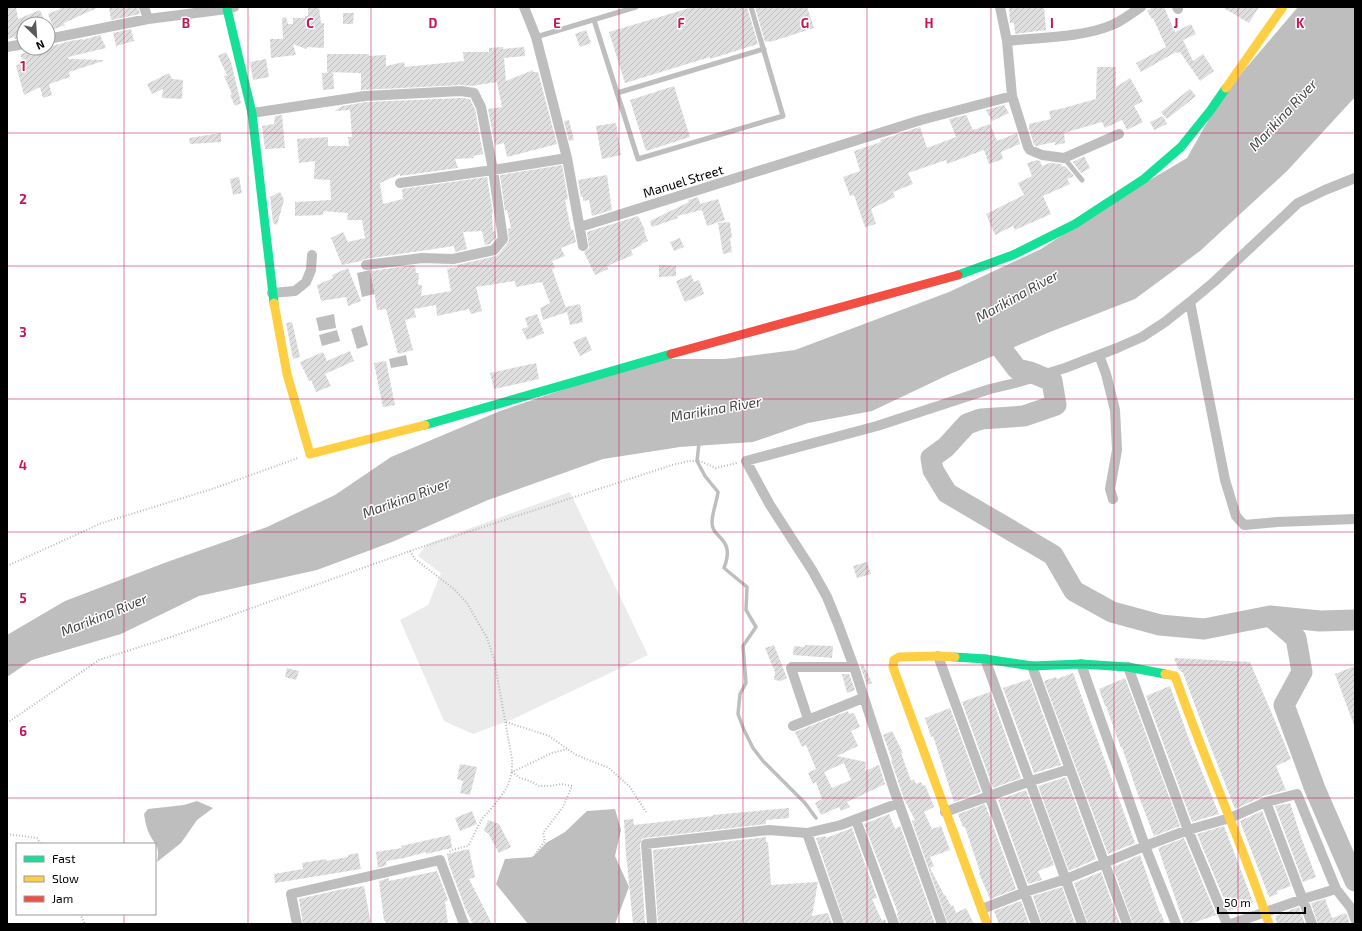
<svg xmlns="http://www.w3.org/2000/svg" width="1362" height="931" font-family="'Exo 2',sans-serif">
  <defs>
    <pattern id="building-hatch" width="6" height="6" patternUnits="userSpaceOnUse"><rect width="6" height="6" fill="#dfdfdf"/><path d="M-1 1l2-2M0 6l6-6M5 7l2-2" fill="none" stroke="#bebebe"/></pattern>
  </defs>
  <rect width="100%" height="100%" fill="#fff"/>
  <path fill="#ebebeb" d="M570,492l78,163 -137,65 -38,14 -29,-13 -44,-101 28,-15 13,-32 -23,-17 9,-12z"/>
  <path fill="#bebebe" d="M1298,7h57v90l-68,74 -87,80 -65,48 -85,33 -100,42 -78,37 -64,12 -55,19 -73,5 -77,12 -115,41 -96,42 -75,28 -118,26 -78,38 -89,26 -25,17v-42l58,-34 102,-39 100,-35 68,-32 56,-38 109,-46 86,-29 81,-23h58l70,-9 154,-58 92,-43 85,-55 61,-36 35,-62z
    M370,270l5,24 -13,3 -5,-24z
    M334,314l2,14 -17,3 -3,-13z
    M362,325l6,20 -11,4 -6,-20z
    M337,330l3,11 -18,5 -3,-11z
    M406,355l2,10 -17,3 -2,-9z
    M197,801l16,7 -16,12 -16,23 -24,19c4,-18 -4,-18 -9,-31 -2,-5 -3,-11 -4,-17l4,-5 36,-4z
    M615,809l6,21 -6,26 14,31 -14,37h-87l-32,-40 9,-25 28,-2 13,-14 19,-11 22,-21z"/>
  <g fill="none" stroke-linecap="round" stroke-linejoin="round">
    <path stroke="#bebebe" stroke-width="3.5" d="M699,443l-2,18 8,15 13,16c-1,9 -6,21 -6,31 0,16 24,14 12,45l23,19 -1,23 10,17 -13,19 3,37 -6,11 -2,20 6,16 9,18 10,13 42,42 11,15"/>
    <path stroke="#bebebe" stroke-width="21" d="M991,327l4,13 22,29 13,3 22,9 4,24 -32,11 -43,3 -14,5 -21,23 -15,11 2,12 14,23 106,62 21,36 38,21 48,13 44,4 66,-13 50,5 35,-1
      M1270,616l26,22 6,34 -18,33 31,84 40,92"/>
  </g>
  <path fill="url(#building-hatch)" fill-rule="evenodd" d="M7,7h9l2,12 22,-9 5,12 -9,2h-12v14l-9,1 -1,-2 -7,2z
    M59,7h40l-35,16 1,2 -11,4 -6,-15 12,-5z
    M109,7h29l2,7 -29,6z
    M308,7h11l2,16h3v25l-17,-1 -1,2 -13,-5 3,11 -25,3 -1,-19h13l-1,-21 4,-1 2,7h5v-6h12v-2h3z
    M693,7h54l11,37 -48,15v-2l-85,26 -16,-51z
    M755,7h52l7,21 -44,14 -1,-1 -4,1z
    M1009,7h35l2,23 -31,4 -1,-11h-4z
    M1153,7h11l11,25 16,-8 5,10 -13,6 10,21 10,-7 11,17 -14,10 -20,-29 -4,1v-1l-35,20 -5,-9 30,-16 -13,-29 -1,1 -5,-8z
    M1222,7h37l-10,16z
    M343,13h11l-1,11h-10z
    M131,29l3,12 -18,5 -3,-13z
    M586,30l5,13 -11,4 -5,-13z
    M100,35l6,13 -38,9 1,2 34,1v1l-34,11 1,5 -21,7 3,11 -9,3 -3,-11 -16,8 -8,-30 8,-2 -4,-9 28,-6v-1l22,-6 13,-2v1z
    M503,47v2l21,-2 1,9 -21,2 2,23 27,-11v2h5l19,72 -50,13 -3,-14 -9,2 -7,-36 14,-2 -5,-25 -26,4 -10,-1 -100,5v-17l-34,-1v-18h42v2l17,-1v11l18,-4 1,5 59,-6 -1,-9h26v-4z
    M226,52l5,10 10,41 -6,3 -5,-11 2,-1 -8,-18 3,-1 -9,-19z
    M266,59l3,18 -16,3 -3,-18z
    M1097,67h19v20l14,-9 13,23 -9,5 9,16 -16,8 -5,-10 -17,8 -3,-6 -38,11 1,10 -10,2v-3l-19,4 -2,-1 -5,-17v-4l22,-5 -2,-8 11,-2 36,-10z
    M333,72l1,17 -11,1 -1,-17z
    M169,73l3,6 11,1 -1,19 -20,-1 1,-9 -11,5 -5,-10z
    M674,86l16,51 -44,14 -16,-51z
    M1190,89l6,7 -29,23 -6,-7z
    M461,98l9,1 5,10 8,45 -10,2 1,2 -19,1 3,9 -58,8v-2l-20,9 3,21 20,-5 -1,-10 85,-12 6,36 -1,1 1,18 2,-1 1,6 -6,7 -5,1 -3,-14 -19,1 4,17 -12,3 -1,-6 -89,13 -4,2 -19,4 -11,-27 12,-6 5,10 17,-4 -3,-18h-15l1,-7 -25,-2v4l-28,1v-14l36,-2 -1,-20 -16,-1 1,-18 -16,2 -2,-24 31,-2v9h21l-1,-9h4l-2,-27 -16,1 9,-5 23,-4z
    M1004,105l5,8 -17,8 -6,-11z
    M282,115l3,33 -20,1 -3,-23 12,-2 1,-8z
    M966,115l7,15 17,-6 7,17 20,-8 3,11 -19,8 2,7 -14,5 -5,-14 -37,14 -1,-4 -38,13 5,11 -20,8 2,5 -24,12 5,15 -11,3 -11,-32 -4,1 -7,-19 17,-6 -6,-20 27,-9 -1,-2 40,-13 7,21 29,-11 -7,-18z
    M1163,116l4,8 -13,6 -4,-8z
    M569,120l5,20 -5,1 -5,-20z
    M616,123l5,32 -19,4 -6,-33z
    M221,133v9l-31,2 -1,-6z
    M1084,156l6,12 -9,5 -8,-11z
    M1037,160l3,1 2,5 8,-3 11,1 1,3 3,-1 9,10 -7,3 3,5 -27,12 8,18 -36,16 -2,-4 -18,9 -9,-21 38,-19 -6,-12 14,-7 -5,-13z
    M562,165l6,34 -3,1 6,30 2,-1 3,13 -15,6 4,8 -13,5 3,7 -3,1 14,39v-1l14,-3 3,18 -13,3 -3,-13 -24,8 -3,-12 10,-5 -8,-21 -26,5 -1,-6 -39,6 6,24 -11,3 -2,-5 -32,7 -1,-11 -22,4 2,8 -11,3 8,30 -15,4 -12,-45 -9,1 -6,-39 44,-6 1,8h3l-1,12h4l-1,11 30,-5 -4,-22 11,-2 -1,-2 39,-9 3,-2 10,-13 -1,-12 3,-1 -4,-18 -2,1 -5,-36z
    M607,175l5,35 -20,6 -3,-16 -6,1v-4h-2l-3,-17z
    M239,177l3,16 -9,2 -3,-16z
    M280,192l4,8 -7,25 -4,-2 -3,-26z
    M698,197l4,13 -25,6 1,2 -26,9 -2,-6 39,-19 -1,-2z
    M718,199l7,21 -18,6 -7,-22z
    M638,216l7,14 -1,1 4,10 -7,3 1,1 -11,5 2,5 -26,11 1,3 -13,6 -11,-23 5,-4 -2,-16z
    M730,222l2,16h-2l2,14 -9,2 -5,-31z
    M680,238l4,9 -10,4 -4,-9z
    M659,265l17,1v10l-17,1z
    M348,268l13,33 -13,5 -2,-9 -25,4 -4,-16 16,-7 -1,-3z
    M691,275l3,7 5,-2 5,14 -19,8 -9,-21z
    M537,314l7,19 -17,7 -5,-11 6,-2 -3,-9z
    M292,322l8,35 -7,2 -7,-36z
    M586,336l6,14 -12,6 -7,-14z
    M350,351l4,10 -29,13 6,12 -15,6 -5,-12 -2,1 -9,-19 23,-10 4,9z
    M386,361l9,44 -12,2 -9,-44z
    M536,363l3,16 -45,10 -4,-16z
    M867,562l4,12 -14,4 -4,-12z
    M774,645l13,33 -6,3 -7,-1 1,-8 -10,-24z
    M805,645l28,1 -1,12 -39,-3 1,-9 11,1z
    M1174,658l76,4 41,97 -15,7 10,24 -23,6 -28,13 -29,-74 -23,-62 -5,-5z
    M863,664l9,19 -5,2 -7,-20z
    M1355,666v59h-1l-19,-51z
    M287,668l12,3 -3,9 -11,-3z
    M1073,673l62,170 -27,11 -64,-173 12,-4 1,2z
    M842,674h7l6,16 -8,3z
    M1125,678l55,148 -26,10 -18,-47 -14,-42 -1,1 -15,-42h-1l-6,-17z
    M1030,679l31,86 -27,8 -31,-85z
    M1170,686l20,56 29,72 -27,8 -46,-126z
    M990,692l31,86 -28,10 -31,-86z
    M950,708l31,84 -27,10 -21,-66 -2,1 -6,-19z
    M848,711l1,3 5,-1 6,14 -9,4 7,15 -21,10 29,6 -1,9 14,-6 6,19 -38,18 3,5 -9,4 -2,-4 -18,8 -6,-12 7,-4 -6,-17 -3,2 -5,-11 8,-4 -10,-24 -4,2 -7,-15zM844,763l7,17 -19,8 -8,-16z
    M892,731l11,22h-2l10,28 3,-2 2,5 5,-2 2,4 2,-1 7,17 2,5 -10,5 8,17 9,-3 9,24 -20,7 4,9 -4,2 14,27h1l6,11 2,-1 3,8 10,-5 8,16h-26l-36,-103 3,-1 -11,-21 -13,-39 1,-1 -9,-24z
    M460,764l17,3 -7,28 -10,-2 3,-12 -6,-2z
    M1066,777l30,82 -27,12 -31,-85z
    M1026,790l28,75 -16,6 4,9 -14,4 -30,-84z
    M1290,803l11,34 15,40 -13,5 -28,-76z
    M985,804l31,85 -26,10 -11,-26 1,-1 -15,-45h-2l-5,-13z
    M789,808v10l-23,2v4l-121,14 -3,1 -2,5 5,80h-12l-7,-71 -2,-33 9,-1 1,6 79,-9v-1z
    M472,811l5,13 -17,7 -5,-13z
    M1262,811l29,75 -14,5 1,3 -9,3 -29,-76z
    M889,814l6,15 5,-3 35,98h-35l-3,-10 1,-1 -34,-89z
    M488,820l11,4 12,23 -12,6 -11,-20 -4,-2z
    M1224,826l29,76 -24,9 -32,-77z
    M852,828l25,70 -5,1 10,22 3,-2 2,5h-42l-29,-86 9,-2 1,2z
    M450,835l2,13 -26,6v-2l-22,6 -18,3 1,4 -9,3 -2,-16 26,-4 -1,-2z
    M766,837v5h2l3,43 47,-3 -6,34 16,-3 4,11h-174l-5,-74z
    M1184,838l32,77 -26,9h-6l-26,-76z
    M469,849l6,28 -6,2 23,45h-19l-8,-16 -16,-44 -2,-10z
    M358,853l3,16 -86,14 -1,-9 29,-5 -1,-6 24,-4v2l22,-4v-2z
    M1140,855l20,58h1l4,11h-32l-20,-57z
    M437,871l11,29 -3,2 3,22h-63l1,-3h-2l-5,-40 10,-3v3z
    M1101,872l19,52h-32l-14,-41z
    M364,886l7,38h-68l-4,-25 39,-9z
    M1062,887l13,37h-33l-9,-28z
    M1325,899l7,19 14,-5 4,11h-32l-7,-21z
    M1021,901l8,23h-30l-5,-13z
    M1299,907l6,17h-28l-2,-8z"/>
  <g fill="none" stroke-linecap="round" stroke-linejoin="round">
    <path stroke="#b9b9b9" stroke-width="2" stroke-dasharray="1 2" stroke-linecap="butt" d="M410,551l5,8 40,31 12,13 20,35 7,21 18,100c1,24 -7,32 -21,50 -3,4 -8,7 -10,12 -5,8 -8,17 -13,25l-16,4 -4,3
      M7,566l95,-43 110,-34 86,-31
      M506,722l43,14 27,19 33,13 21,19 16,25
      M7,723l92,-63 75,-24 236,-85 262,-86 17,-4h11l16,7 21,-5
      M7,834l30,4 4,6
      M533,857l12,-16 -2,-8 20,-26 9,-21 -10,-2 -12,2h-11l-9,-5 -10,-3 -8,-6 40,-19 15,-4
      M80,914l5,10"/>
    <path stroke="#bebebe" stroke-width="5" d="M594,20l44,139 145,-43 -32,-109
      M536,37l100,-30
      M617,93l147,-44
      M1064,158l18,22"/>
    <path stroke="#bebebe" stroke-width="10" d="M144,7l4,12
      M524,7l12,30 31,121 16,88
      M1000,7l7,34 5,55 16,51 2,3 12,5 22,3 55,-24
      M1177,7l1,2
      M48,39l100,-20 79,-10 7,-2
      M1007,41c33,-4 74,-3 105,-16 10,-4 20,-12 29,-18
      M7,47l17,-3
      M252,113l113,-17 96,-5 13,2 7,14 12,63 10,69 -9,11 -41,9 -31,-1 -56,7
      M400,183l93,-13 74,-12
      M580,227l341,-107 91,-24
      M272,293l23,-2 11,-9 5,-12 1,-15
      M1190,302l35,178 11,36 8,9 33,-3 78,-3
      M1099,355l7,19 9,36 2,40 -7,39 3,10
      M938,656l98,268
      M985,659l97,265
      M1081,664l64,182 31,78
      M1032,666l95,258
      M1128,667l60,163 39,94
      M808,719l-17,-51 1,-1h62
      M793,726l70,-28
      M1266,802l46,122
      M945,812l86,-31 39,-12
      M856,820l38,104
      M807,833l32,91
      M982,909l43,-17 41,-13 79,-33 43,-16 42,-12 36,-16 31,-8 39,95 15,19 4,11
      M297,924l-6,-30 149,-34 24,64
      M652,924l-6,-80 123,-14 38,3 34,-8 58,-22
      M942,924l-49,-137 -39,-120 -16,-43 -11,-27 -15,-27 -42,-65 -24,-44 131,-35 113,-37 29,-7 46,-14 52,-20 25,-11 23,-15 25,-20 25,-21 83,-78 27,-13 30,-12
      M1231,924l72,-25 33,-10"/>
    <path stroke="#16e098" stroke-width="9" d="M227,9l25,104 22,190
      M958,275l55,-20 62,-31 69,-45 37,-32 29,-36 16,-23
      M425,425l246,-71
      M955,657l30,2 47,7 49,-2 47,3 37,7"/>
    <path stroke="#ffcf43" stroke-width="9" d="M1226,88l57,-81
      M274,303l13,71 23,80 115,-29
      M955,657l-17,-1 -39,1 -5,3 -1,7 94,257
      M1165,674l10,2c29,83 66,164 94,248"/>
    <path stroke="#f24e42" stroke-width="9" d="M671,354l287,-79"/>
  </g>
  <path fill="none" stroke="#c2185b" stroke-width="1" stroke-opacity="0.55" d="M124,7v837M248,7v917M371,7v917M495,7v917M619,7v917M743,7v917M867,7v917M991,7v917M1114,7v917M1238,7v917M7,133h1348M7,266h1348M7,399h1348M7,532h1348M7,665h1348M7,798h1348M124,914v10"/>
  <g text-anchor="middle" stroke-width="3" stroke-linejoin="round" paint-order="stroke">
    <g font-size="13" fill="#000" stroke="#fff">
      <text transform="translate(683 181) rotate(-17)" y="5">Manuel Street</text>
    </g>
    <g font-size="14" font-style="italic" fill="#434343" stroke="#fff">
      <text transform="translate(1283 115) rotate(-47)" y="5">Marikina River</text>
      <text transform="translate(1017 296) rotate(-29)" y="5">Marikina River</text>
      <text transform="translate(716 409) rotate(-10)" y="5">Marikina River</text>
      <text transform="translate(406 498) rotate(-20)" y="5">Marikina River</text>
      <text transform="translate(104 615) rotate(-22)" y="5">Marikina River</text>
    </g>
  </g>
  <g font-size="13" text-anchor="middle" font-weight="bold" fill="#c2185b" stroke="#fff" stroke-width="3" stroke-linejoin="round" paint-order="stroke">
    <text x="186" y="28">B</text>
    <text x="310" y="28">C</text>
    <text x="433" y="28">D</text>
    <text x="557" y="28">E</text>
    <text x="681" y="28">F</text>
    <text x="805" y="28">G</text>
    <text x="929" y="28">H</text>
    <text x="1052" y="28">I</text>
    <text x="1176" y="28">J</text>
    <text x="1300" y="28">K</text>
    <text x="23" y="71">1</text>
    <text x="23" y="204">2</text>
    <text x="23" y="337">3</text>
    <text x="23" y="470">4</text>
    <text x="23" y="603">5</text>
    <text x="23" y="736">6</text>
  </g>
  <rect width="1362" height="931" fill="none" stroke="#000000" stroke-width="16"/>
  <rect x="16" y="843" width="140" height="72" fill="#ffffff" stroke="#999999"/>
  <rect x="24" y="856" width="20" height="6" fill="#16e098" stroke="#999999"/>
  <text x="52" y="863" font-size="12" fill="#000000">Fast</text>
  <rect x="24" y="876" width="20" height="6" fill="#ffcf43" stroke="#999999"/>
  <text x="52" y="883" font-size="12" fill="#000000">Slow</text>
  <rect x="24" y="896" width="20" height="6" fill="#f24e42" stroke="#999999"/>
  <text x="52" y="903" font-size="12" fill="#000000">Jam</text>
  <g transform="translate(36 36) rotate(155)"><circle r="19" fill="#ffffff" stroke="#999999"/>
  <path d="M0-3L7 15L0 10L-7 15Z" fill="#595959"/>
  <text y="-6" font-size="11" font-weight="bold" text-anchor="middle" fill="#000000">N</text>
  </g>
  <path d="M1218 907v6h87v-6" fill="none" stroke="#000000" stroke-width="2"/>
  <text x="1224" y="907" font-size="12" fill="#000000" stroke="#ffffff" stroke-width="3" paint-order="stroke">50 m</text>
</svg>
